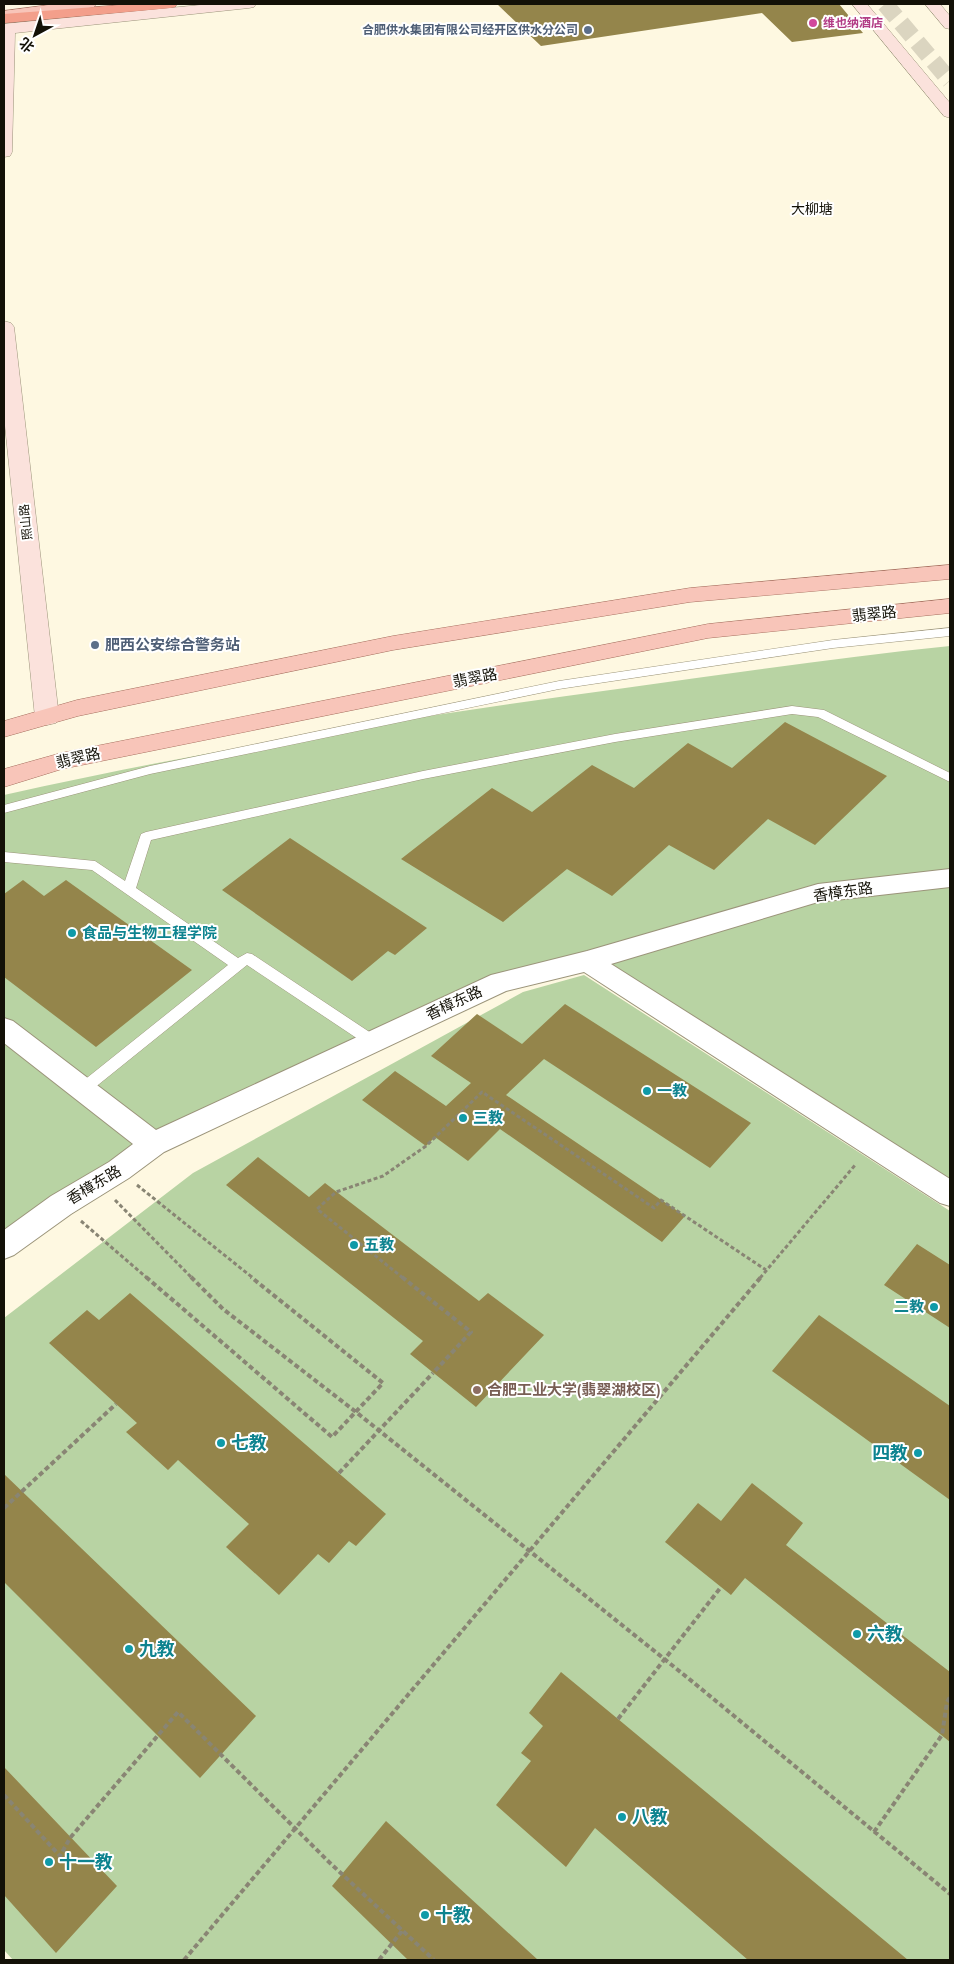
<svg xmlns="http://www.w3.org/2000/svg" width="954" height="1964" font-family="'PT Sans Narrow','Noto Sans SC',sans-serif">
  <rect width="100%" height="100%" fill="#fef8e1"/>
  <path fill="#b8d3a3" d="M950,646v232l-100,12 100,-9v313l-363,-233 -88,21 -344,160 -151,-116v-231c205,-46 413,-79 621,-107 109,-15 217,-31 325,-42z
    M584,975l366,236v749h-937l-9,-10v-632l189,-145 330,-181z
    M4,1029l147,114 -91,61 -56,41z"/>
  <path fill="#94854b" d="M497,4h342l24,29 -71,9 -30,-29 -221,33z
    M785,722l102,54 -72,69 -47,-26 -54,51 -45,-25 -57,51 -45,-27 -64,53 -102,-63 91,-71 40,24 60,-47 42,23 54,-45 44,25z
    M290,838l137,90 -32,27 -7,-4 -36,30 -130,-91z
    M23,880l21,16 22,-16 126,90 -96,77 -92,-70v-83z
    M565,1004l186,119 -41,45 -166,-109 -38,36 179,121 -23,26 -162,-113 -32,32 -33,-24 -9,9 -64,-46 33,-29 51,35 25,-23 -40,-27 46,-42 45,30z
    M258,1157l51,40 16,-14 154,118 9,-8 56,42 -68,72 -66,-53 13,-13 -197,-156z
    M917,1244l33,21v63l-66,-43z
    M130,1293l256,221 -30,32 -7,-5 -20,22 -11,-9 -39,41 -53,-48 23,-23 -71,-64 -10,10 -42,-38 11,-9 -88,-80 38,-33 12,10z
    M819,1315l131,91v94l-178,-129z
    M4,1474l252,242 -56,62 -196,-196z
    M752,1483l51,40 -17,22 164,127v70l-205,-164 -14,17 -66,-53 33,-39 23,18z
    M561,1672l57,47 290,241h-160l-153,-132 -29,39 -70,-62 35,-44 -10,-8 22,-27 -14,-13z
    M4,1767l113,119 -61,67 -52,-58z
    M386,1821l152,139h-130l-76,-74z"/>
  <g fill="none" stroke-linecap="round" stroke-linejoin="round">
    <path stroke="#dbd5c0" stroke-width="17" stroke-dasharray="17 8" stroke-linecap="butt" d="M885,4l65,77"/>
    <defs>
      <path id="lane" d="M950,628v8l-117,12 -274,41 -409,85 -146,39v-8l146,-39 409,-85 274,-41z
        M792,706l32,4 126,63v9l-132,-65 -26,-3 -177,28 -192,37 -272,61 -15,48 102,70 9,-5 5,1 125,83 2,4 -2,4 -5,2 -5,-2 -120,-80 -159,128 -5,2 -5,-2 -2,-4 2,-4 150,-120 -136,-95 -88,-8v-10l91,9 30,20 15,-44 1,-3 5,-2 277,-61 192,-37z"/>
      <path id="street" d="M950,869v18l-132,15 -207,62 339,215v27l-10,-3 -356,-231 -78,19 -342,161 -35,26 -58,36 -57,41 -10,4v-29l47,-34 58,-34 24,-18 -129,-101v-25l9,3 143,109 335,-155 96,-24 231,-67z"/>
      <path id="secondary" d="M211,4h45l-2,3 -5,1 -234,25 -3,119 -2,4 -6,1v-133z
        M852,4h15l83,99v15l-6,-2z
        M925,4h15l10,12v13l-5,-1z
        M4,321l7,2 3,4 45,390 -3,6 -9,2 -9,-2 -3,-6 -31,-301z"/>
      <path id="primary" d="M56,4h40l-2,3 -5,1 -85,11v-8z
        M950,565v14l-260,23 -297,48 -315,66 -74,21v-16l73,-21 316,-64 297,-48z
        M950,599v14l-242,25 -646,131 -58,18v-18l57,-16 647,-129z"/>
      <path id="highway" d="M133,4h44l-2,3 -5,1 -166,15v-9z"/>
    </defs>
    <use href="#lane" stroke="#9b947a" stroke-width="1"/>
    <use href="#street" stroke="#9b947a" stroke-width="2"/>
    <use href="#secondary" stroke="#9b947a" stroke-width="1"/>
    <use href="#primary" stroke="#a56d5d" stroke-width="1"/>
    <use href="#highway" stroke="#a56d5d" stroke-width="1"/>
    <path stroke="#898574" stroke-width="3" stroke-dasharray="4 2.5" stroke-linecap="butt" d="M137,1185l116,93
      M115,1200l77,78
      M81,1221l66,57
      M403,1278l-86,-69 19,-17 47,-16 43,-30 56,-54 172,116 7,-8 105,70
      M760,1278l96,-114"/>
    <path stroke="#898574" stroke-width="4" stroke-dasharray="5 3" stroke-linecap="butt" d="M146,1277l186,160 51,-54 -132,-106
      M191,1277l32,32 133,103 332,266 262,216
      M402,1277l69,55 -38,41
      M4,1508l112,-104
      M4,1795l56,61 10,-18 108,-126 151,150 105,98
      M874,1832l68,-97 5,-33 3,-5
      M184,1960l577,-683
      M379,1960l23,-29"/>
    <use href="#lane" fill="#fff" fill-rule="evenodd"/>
    <use href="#street" fill="#fff" fill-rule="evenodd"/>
    <use href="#secondary" fill="#fbe2dc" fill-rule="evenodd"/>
    <use href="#primary" fill="#f8c5b9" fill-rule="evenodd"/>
    <use href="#highway" fill="#f39f8b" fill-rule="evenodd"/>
    <path stroke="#898574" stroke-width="4" stroke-dasharray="5 3" stroke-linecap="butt" d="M339,1473l94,-100
      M618,1719l103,-132"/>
  </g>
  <circle fill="#d1479c" stroke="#fff" stroke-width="2" cx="813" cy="23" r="5"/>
  <g fill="#5c6f8a" stroke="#fff" stroke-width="2">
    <circle cx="588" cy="30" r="5"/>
    <circle cx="95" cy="645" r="5"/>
  </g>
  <g fill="#0f9aa8" stroke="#fff" stroke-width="2">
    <circle cx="72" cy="933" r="5"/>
    <circle cx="647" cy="1091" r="5"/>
    <circle cx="463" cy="1118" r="5"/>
    <circle cx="354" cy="1245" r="5"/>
    <circle cx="934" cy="1307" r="5"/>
    <circle cx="221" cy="1443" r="5"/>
    <circle cx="918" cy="1453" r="5"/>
    <circle cx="857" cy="1634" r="5"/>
    <circle cx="129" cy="1649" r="5"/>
    <circle cx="622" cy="1817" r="5"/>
    <circle cx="49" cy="1862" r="5"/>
    <circle cx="425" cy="1915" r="5"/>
  </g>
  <circle fill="#8d6e63" stroke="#fff" stroke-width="2" cx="477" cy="1390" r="5"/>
  <g text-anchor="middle" stroke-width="4" stroke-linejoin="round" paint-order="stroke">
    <g font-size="12" font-weight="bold" fill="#b23c85" stroke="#fff" text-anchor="start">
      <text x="823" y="27">维也纳酒店</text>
    </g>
    <g font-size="12" font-weight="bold" fill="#4e5e75" stroke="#fff" text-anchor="end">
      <text x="578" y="34">合肥供水集团有限公司经开区供水分公司</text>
    </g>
    <g font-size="12" fill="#131107" stroke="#fff">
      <text transform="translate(26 522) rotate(-96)" y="4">照山路</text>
    </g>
    <g font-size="14" fill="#131107" stroke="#fff">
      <text x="812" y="214">大柳塘</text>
    </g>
    <g font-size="15" fill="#131107" stroke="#fff">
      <text transform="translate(874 614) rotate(-6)" y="5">翡翠路</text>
      <text transform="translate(475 678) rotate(-11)" y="5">翡翠路</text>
      <text transform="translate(78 758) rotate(-13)" y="5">翡翠路</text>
      <text transform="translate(843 892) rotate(-8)" y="5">香樟东路</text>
      <text transform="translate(454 1003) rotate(-25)" y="5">香樟东路</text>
      <text transform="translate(94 1185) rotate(-31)" y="5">香樟东路</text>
    </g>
    <g font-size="15" font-weight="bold" fill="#4e5e75" stroke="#fff" text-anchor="start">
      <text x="105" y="650">肥西公安综合警务站</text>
    </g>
    <g font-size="15" font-weight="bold" fill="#0d838f" stroke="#fff" text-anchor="start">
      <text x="82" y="938">食品与生物工程学院</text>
      <text x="657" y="1096">一教</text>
      <text x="473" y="1123">三教</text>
      <text x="364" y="1250">五教</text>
      <text x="924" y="1312" text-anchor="end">二教</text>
    </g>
    <g font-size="15" font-weight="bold" fill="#785e54" stroke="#fff" text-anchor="start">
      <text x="487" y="1395">合肥工业大学(翡翠湖校区)</text>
    </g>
    <g font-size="18" font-weight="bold" fill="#0d838f" stroke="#fff" text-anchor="start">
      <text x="231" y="1449">七教</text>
      <text x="908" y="1459" text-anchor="end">四教</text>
      <text x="867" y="1640">六教</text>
      <text x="139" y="1655">九教</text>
      <text x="632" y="1823">八教</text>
      <text x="59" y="1868">十一教</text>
      <text x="435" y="1921">十教</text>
    </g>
  </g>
  <rect width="954" height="1964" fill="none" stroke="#131107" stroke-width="10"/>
  <g transform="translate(35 35) rotate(220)" stroke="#ffffff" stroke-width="4" paint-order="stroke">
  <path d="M0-4L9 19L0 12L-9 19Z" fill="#131107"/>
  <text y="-8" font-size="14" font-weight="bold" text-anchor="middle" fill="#131107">北</text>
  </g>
</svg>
